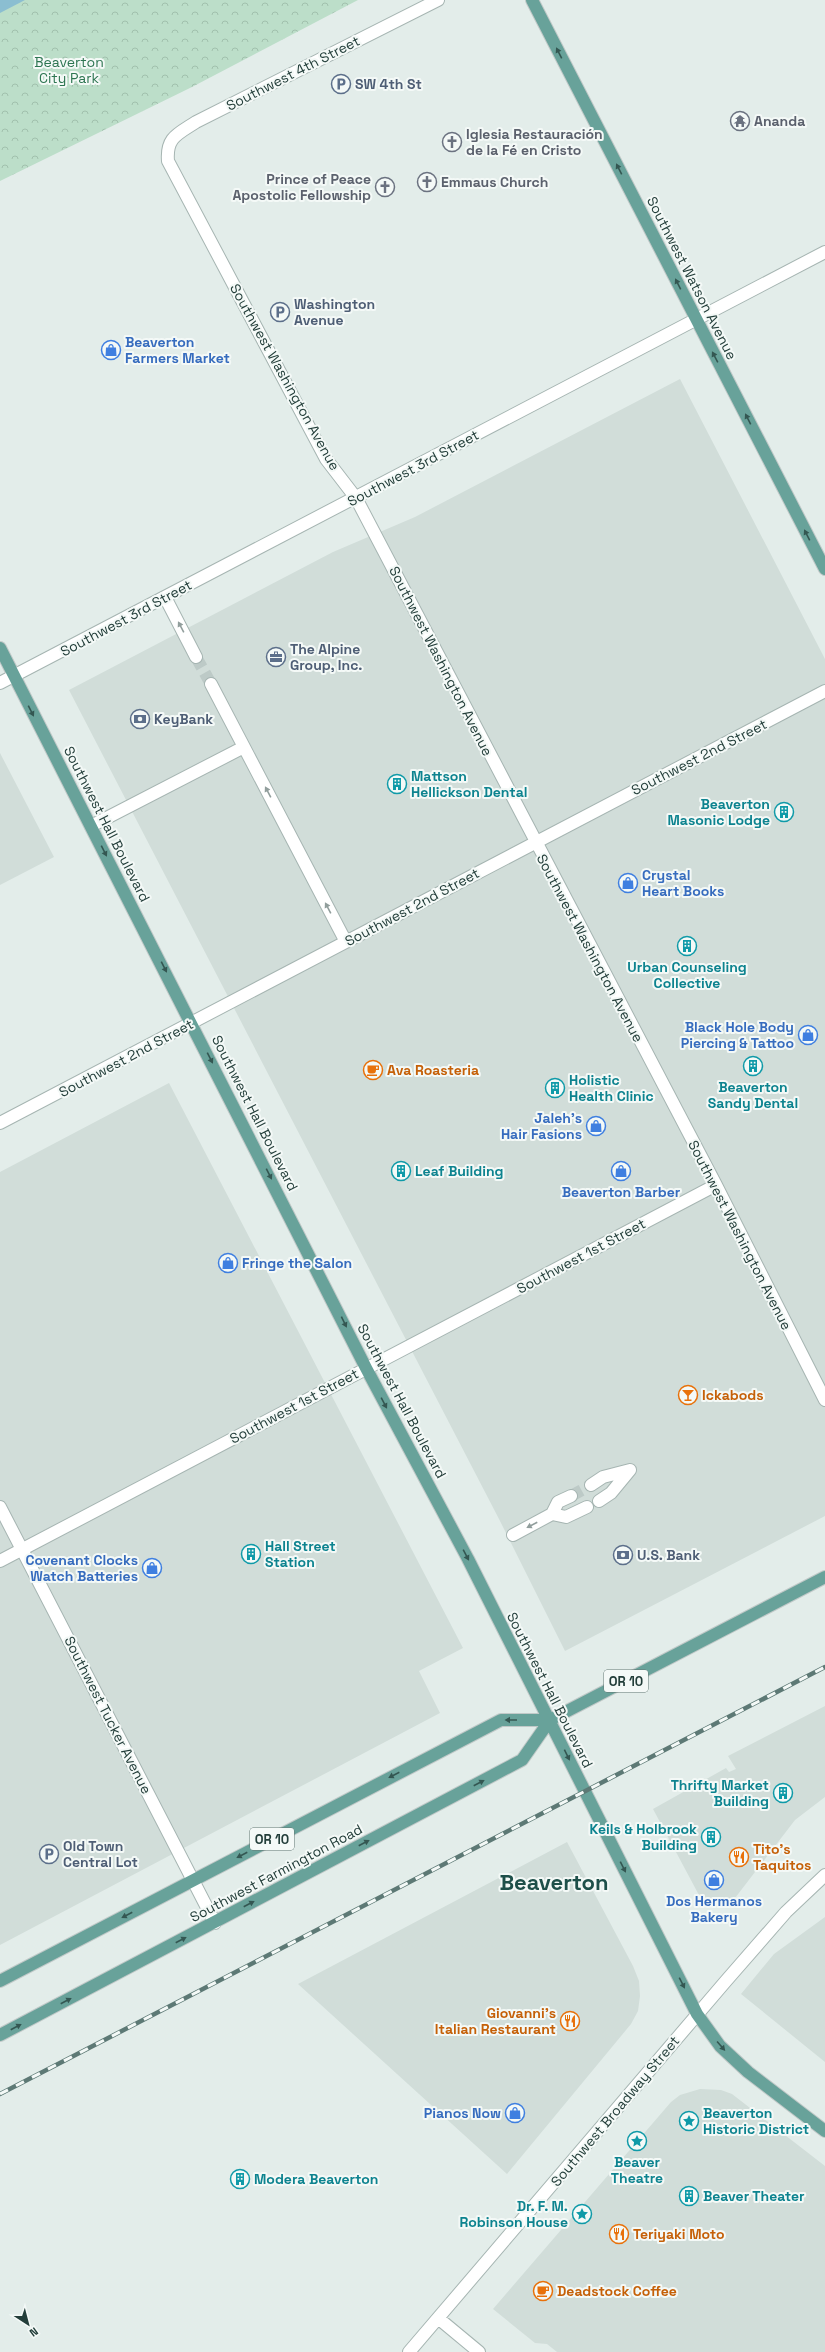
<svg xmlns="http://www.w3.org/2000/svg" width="825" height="2352" font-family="'Space Grotesk',sans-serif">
  <defs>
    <pattern id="park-crowns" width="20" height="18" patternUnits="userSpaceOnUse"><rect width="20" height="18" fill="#bcdec9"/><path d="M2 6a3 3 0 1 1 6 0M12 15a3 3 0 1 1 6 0" fill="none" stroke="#a1c0ad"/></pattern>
  </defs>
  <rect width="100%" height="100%" fill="#e3edea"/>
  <path fill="#d1ddd9" d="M680,379l145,280v857l-260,135 -66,-132 -430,-829 264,-138 82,-35z
    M0,753l54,104 -54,28z
    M169,1083l294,565 -44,23 21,42 -440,232v-773z
    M825,1706v91l-30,23 -63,82 -14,5 -10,-2 -8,-8 -47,-88 73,-41 3,4 7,-3 -8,-13z
    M567,1842l66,124 6,15 1,15 -2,15 -7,13 -124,150 -209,-190z
    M825,1917v145l-84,-68 33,-40z
    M700,2089l21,1 11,4 93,72v186h-268l-10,-8 -12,-1 -42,-34 178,-207 9,-7z"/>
  <path fill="url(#park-crowns)" d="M0,0h358l-166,87 -192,94z"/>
  <path fill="#8bbed1" d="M0,0h25l-25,13z"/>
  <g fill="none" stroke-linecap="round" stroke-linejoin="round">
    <path stroke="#bdcac7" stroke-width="12" stroke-dasharray="12 6" stroke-linecap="butt" d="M196,657l15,27
      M571,1496l20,-11"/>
    <defs>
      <path id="minor" d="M438,0l-242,122c-18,12 -30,15 -28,39l158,298 30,39 360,687 109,215
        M165,597l31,60
        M0,683l825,-431
        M211,684l135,258
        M91,826l153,-79
        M0,1123l825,-432
        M591,1485l12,-8 27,-7
        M599,1501l12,-8 19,-23
        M0,1507l215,416
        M552,1514l14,3 21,-10
        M513,1535l39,-21 6,-12 13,-6
        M0,1561l716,-376
        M438,2318l41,34
        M409,2352l316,-370 61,-70 39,-37"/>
      <path id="major" d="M532,0l293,569
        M0,648l366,720 102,191 229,455 23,32 28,26 77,59
        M0,1981l501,-261h49
        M0,2035l522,-275 28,-40 275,-143"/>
    </defs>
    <use href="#minor" stroke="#a6b5b2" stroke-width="14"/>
    <use href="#major" stroke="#c1c9c8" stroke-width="14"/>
    <use href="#minor" stroke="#fff" stroke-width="12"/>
    <use href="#major" stroke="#68a29a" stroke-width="12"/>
    <defs>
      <path id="rail" d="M0,2094l825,-427"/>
    </defs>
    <use href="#rail" stroke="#5d7975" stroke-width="4.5"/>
    <use href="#rail" stroke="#f4f9f7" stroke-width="3" stroke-dasharray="9" stroke-linecap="butt"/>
  </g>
  <defs><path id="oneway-solid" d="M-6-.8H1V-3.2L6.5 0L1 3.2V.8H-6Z"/></defs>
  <g fill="#345752">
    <use href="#oneway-solid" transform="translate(559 53) rotate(-117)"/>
    <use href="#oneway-solid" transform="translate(619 169) rotate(-117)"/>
    <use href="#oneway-solid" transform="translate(678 284) rotate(-117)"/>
    <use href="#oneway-solid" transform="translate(715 357) rotate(-118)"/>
    <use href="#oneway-solid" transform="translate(748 419) rotate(-117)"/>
    <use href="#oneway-solid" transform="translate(807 535) rotate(-117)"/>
    <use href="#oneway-solid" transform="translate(31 711) rotate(63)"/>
    <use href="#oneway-solid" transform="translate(104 851) rotate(63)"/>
    <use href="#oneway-solid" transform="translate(164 967) rotate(63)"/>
    <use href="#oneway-solid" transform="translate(210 1058) rotate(63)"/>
    <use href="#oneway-solid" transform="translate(269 1174) rotate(63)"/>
    <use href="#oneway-solid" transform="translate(344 1322) rotate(64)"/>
    <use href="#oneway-solid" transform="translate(384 1403) rotate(62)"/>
    <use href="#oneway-solid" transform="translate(466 1555) rotate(62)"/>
    <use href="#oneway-solid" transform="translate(511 1720) rotate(-180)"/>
    <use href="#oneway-solid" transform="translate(567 1755) rotate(64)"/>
    <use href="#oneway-solid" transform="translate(394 1775) rotate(153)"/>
    <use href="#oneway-solid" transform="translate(479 1783) rotate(-28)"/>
    <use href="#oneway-solid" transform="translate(364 1843) rotate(-28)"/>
    <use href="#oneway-solid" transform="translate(242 1855) rotate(152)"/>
    <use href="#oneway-solid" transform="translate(623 1867) rotate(63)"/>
    <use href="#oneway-solid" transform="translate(249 1904) rotate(-28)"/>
    <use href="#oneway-solid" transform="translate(127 1915) rotate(152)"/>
    <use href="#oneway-solid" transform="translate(181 1940) rotate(-28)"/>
    <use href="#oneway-solid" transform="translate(682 1983) rotate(63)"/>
    <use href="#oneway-solid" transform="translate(66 2001) rotate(-28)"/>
    <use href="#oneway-solid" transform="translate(16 2027) rotate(-28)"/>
    <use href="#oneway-solid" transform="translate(721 2046) rotate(49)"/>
  </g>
  <g fill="#919e9c">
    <use href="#oneway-solid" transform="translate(181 627) rotate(-118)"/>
    <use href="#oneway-solid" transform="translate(268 792) rotate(-118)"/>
    <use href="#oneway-solid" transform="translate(328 908) rotate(-118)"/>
    <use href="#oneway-solid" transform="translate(532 1525) rotate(152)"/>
  </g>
  <defs>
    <symbol id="parking-ring" viewBox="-11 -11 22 22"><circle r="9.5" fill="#f4f9f7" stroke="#5c6f8a" stroke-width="1.5"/><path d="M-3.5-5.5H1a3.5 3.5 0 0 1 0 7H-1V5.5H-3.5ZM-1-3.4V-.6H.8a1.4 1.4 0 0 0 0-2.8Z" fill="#5c6f8a"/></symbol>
    <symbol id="temple-ring" viewBox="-11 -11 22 22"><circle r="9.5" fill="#f4f9f7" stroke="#6b7280" stroke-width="1.5"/><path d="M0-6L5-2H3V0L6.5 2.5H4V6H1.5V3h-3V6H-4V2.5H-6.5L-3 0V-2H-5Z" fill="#6b7280"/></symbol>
    <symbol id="church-ring" viewBox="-11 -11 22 22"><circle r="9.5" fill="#f4f9f7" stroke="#6b7280" stroke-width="1.5"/><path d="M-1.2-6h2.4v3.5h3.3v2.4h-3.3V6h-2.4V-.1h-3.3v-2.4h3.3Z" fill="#6b7280"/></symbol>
    <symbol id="shop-ring" viewBox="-11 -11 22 22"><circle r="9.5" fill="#f4f9f7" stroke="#3f7fe0" stroke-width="1.5"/><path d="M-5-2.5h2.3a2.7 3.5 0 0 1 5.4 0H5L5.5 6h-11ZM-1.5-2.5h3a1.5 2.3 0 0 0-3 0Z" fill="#3f7fe0"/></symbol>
    <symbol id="office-ring" viewBox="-11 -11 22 22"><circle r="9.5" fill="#f4f9f7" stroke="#5c6f8a" stroke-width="1.5"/><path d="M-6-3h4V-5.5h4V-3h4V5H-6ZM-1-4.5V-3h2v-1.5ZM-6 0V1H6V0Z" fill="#5c6f8a"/></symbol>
    <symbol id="bank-ring" viewBox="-11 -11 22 22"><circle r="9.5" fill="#f4f9f7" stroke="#5c6f8a" stroke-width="1.5"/><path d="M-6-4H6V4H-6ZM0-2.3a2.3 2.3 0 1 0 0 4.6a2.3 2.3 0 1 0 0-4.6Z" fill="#5c6f8a"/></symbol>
    <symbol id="building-ring" viewBox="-11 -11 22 22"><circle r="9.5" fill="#f4f9f7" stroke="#0f9aa8" stroke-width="1.5"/><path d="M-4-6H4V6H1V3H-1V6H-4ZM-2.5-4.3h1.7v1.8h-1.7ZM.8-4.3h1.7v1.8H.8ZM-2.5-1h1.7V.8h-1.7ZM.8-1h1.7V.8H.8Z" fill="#0f9aa8"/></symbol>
    <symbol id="cafe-ring" viewBox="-11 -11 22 22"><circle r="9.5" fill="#f4f9f7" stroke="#e8710a" stroke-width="1.5"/><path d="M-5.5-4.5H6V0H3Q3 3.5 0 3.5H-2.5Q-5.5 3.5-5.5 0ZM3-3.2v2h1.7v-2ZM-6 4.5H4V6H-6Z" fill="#e8710a"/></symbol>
    <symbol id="bar-ring" viewBox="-11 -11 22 22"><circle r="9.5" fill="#f4f9f7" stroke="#e8710a" stroke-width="1.5"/><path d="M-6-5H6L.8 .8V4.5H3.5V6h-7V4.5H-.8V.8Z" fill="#e8710a"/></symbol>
    <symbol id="restaurant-ring" viewBox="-11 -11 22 22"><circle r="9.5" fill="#f4f9f7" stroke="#e8710a" stroke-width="1.5"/><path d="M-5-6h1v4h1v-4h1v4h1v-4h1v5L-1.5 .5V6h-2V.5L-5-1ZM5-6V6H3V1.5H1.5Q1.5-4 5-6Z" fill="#e8710a"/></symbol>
    <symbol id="sight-ring" viewBox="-11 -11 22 22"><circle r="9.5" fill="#f4f9f7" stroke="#0f9aa8" stroke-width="1.5"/><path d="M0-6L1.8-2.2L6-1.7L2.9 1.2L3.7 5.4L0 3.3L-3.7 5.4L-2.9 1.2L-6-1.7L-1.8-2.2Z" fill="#0f9aa8"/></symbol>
  </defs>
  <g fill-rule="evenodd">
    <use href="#parking-ring" x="330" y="73" width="22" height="22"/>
    <use href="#temple-ring" x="729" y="110" width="22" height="22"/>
    <use href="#church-ring" x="441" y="131" width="22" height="22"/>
    <use href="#church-ring" x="416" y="171" width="22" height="22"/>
    <use href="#church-ring" x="374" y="176" width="22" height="22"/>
    <use href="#parking-ring" x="269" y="301" width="22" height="22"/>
    <use href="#shop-ring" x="100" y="339" width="22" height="22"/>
    <use href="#office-ring" x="265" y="646" width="22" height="22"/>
    <use href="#bank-ring" x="129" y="708" width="22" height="22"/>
    <use href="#building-ring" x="386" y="773" width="22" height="22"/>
    <use href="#building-ring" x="773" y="801" width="22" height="22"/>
    <use href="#shop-ring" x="617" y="872" width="22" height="22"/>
    <use href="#building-ring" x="676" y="935" width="22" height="22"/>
    <use href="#shop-ring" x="797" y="1024" width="22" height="22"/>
    <use href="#building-ring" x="742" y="1055" width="22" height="22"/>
    <use href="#cafe-ring" x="362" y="1059" width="22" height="22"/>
    <use href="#building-ring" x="544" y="1077" width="22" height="22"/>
    <use href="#shop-ring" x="585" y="1115" width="22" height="22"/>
    <use href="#building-ring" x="390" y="1160" width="22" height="22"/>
    <use href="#shop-ring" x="610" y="1160" width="22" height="22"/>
    <use href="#shop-ring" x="217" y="1252" width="22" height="22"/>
    <use href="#bar-ring" x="677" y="1384" width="22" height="22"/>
    <use href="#building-ring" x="240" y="1543" width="22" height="22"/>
    <use href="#bank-ring" x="612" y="1544" width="22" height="22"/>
    <use href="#shop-ring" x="141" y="1557" width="22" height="22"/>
    <use href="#building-ring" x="772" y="1782" width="22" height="22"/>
    <use href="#building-ring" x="700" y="1826" width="22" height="22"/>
    <use href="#parking-ring" x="38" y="1843" width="22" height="22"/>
    <use href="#restaurant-ring" x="728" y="1846" width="22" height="22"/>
    <use href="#shop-ring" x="703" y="1869" width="22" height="22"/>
    <use href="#restaurant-ring" x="559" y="2010" width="22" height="22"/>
    <use href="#shop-ring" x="504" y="2102" width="22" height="22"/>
    <use href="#sight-ring" x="678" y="2110" width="22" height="22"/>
    <use href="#sight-ring" x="626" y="2130" width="22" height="22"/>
    <use href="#building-ring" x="229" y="2168" width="22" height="22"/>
    <use href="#building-ring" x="678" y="2185" width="22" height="22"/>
    <use href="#sight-ring" x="571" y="2203" width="22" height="22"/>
    <use href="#restaurant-ring" x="608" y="2223" width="22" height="22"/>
    <use href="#cafe-ring" x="532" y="2280" width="22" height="22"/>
  </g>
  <g text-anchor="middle" stroke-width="4" stroke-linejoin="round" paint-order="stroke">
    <g fill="#f4f9f7" stroke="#627673" stroke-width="1">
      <rect x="604" y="1670" width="44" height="22" rx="3"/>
      <rect x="250" y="1828" width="44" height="22" rx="3"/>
    </g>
    <g font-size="13" font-weight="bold" fill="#233e3a">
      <text x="626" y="1686">OR 10</text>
      <text x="272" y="1844">OR 10</text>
    </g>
    <g font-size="14" fill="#2d7551" stroke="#f4f9f7">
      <text x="69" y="67">Beaverton<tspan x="69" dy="16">City Park</tspan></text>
    </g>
    <g font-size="14" fill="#233e3a" stroke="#f4f9f7">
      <text transform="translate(293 73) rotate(-27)" y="5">Southwest 4th Street</text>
      <text transform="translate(692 278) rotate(63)" y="5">Southwest Watson Avenue</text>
      <text transform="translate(285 377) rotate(61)" y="5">Southwest Washington Avenue</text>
      <text transform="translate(413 468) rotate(-28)" y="5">Southwest 3rd Street</text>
      <text transform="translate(126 618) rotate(-28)" y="5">Southwest 3rd Street</text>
      <text transform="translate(441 661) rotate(63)" y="5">Southwest Washington Avenue</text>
      <text transform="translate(699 757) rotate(-27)" y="5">Southwest 2nd Street</text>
      <text transform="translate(107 824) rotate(63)" y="5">Southwest Hall Boulevard</text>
      <text transform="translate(412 907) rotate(-28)" y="5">Southwest 2nd Street</text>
      <text transform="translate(590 948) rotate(62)" y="5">Southwest Washington Avenue</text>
      <text transform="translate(126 1058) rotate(-28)" y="5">Southwest 2nd Street</text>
      <text transform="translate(255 1113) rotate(63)" y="5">Southwest Hall Boulevard</text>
      <text transform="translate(740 1235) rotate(63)" y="5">Southwest Washington Avenue</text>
      <text transform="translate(581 1256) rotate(-28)" y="5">Southwest 1st Street</text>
      <text transform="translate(402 1401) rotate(62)" y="5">Southwest Hall Boulevard</text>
      <text transform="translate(294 1406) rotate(-28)" y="5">Southwest 1st Street</text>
      <text transform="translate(550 1690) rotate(63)" y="5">Southwest Hall Boulevard</text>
      <text transform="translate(108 1715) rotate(63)" y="5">Southwest Tucker Avenue</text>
      <text transform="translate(276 1873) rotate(-28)" y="5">Southwest Farmington Road</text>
      <text transform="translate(615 2111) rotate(-50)" y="5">Southwest Broadway Street</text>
    </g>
    <g font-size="14" font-weight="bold" fill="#4e5e75" stroke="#f4f9f7" text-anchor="start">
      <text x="355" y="89">SW 4th St</text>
      <text x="294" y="309">Washington<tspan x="294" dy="16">Avenue</tspan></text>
      <text x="290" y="654">The Alpine<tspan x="290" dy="16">Group, Inc.</tspan></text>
      <text x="154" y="724">KeyBank</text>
      <text x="637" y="1560">U.S. Bank</text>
      <text x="63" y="1851">Old Town<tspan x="63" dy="16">Central Lot</tspan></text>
    </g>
    <g font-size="14" font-weight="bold" fill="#5b616d" stroke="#f4f9f7" text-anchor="start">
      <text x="754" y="126">Ananda</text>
      <text x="466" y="139">Iglesia Restauración<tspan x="466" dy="16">de la Fé en Cristo</tspan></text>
      <text x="371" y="184" text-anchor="end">Prince of Peace<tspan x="371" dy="16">Apostolic Fellowship</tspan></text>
      <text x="441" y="187">Emmaus Church</text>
    </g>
    <g font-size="14" font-weight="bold" fill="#366cbe" stroke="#f4f9f7" text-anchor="end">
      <text x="125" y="347" text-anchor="start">Beaverton<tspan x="125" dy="16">Farmers Market</tspan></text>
      <text x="642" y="880" text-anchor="start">Crystal<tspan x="642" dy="16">Heart Books</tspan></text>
      <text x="794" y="1032">Black Hole Body<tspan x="794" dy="16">Piercing &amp; Tattoo</tspan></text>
      <text x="582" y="1123">Jaleh's<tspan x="582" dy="16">Hair Fasions</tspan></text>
      <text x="621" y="1197" text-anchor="middle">Beaverton Barber</text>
      <text x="242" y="1268" text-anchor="start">Fringe the Salon</text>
      <text x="138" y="1565">Covenant Clocks<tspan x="138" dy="16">Watch Batteries</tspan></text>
      <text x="714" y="1906" text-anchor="middle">Dos Hermanos<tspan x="714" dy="16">Bakery</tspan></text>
      <text x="501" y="2118">Pianos Now</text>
    </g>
    <g font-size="14" font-weight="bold" fill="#0d838f" stroke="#f4f9f7" text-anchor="start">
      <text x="411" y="781">Mattson<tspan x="411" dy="16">Hellickson Dental</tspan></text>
      <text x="770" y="809" text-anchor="end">Beaverton<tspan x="770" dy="16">Masonic Lodge</tspan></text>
      <text x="687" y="972" text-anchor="middle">Urban Counseling<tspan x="687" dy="16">Collective</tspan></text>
      <text x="569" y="1085">Holistic<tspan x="569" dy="16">Health Clinic</tspan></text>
      <text x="753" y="1092" text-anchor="middle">Beaverton<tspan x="753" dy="16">Sandy Dental</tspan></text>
      <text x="415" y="1176">Leaf Building</text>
      <text x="265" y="1551">Hall Street<tspan x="265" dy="16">Station</tspan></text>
      <text x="769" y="1790" text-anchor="end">Thrifty Market<tspan x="769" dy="16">Building</tspan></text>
      <text x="697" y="1834" text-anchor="end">Keils &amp; Holbrook<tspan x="697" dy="16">Building</tspan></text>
      <text x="703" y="2118">Beaverton<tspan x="703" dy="16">Historic District</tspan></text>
      <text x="637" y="2167" text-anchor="middle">Beaver<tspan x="637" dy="16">Theatre</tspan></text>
      <text x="254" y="2184">Modera Beaverton</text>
      <text x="703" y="2201">Beaver Theater</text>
      <text x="568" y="2211" text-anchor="end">Dr. F. M.<tspan x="568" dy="16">Robinson House</tspan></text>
    </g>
    <g font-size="14" font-weight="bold" fill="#c56008" stroke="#f4f9f7" text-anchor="start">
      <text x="387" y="1075">Ava Roasteria</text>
      <text x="702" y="1400">Ickabods</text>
      <text x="753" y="1854">Tito's<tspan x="753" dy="16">Taquitos</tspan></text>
      <text x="556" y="2018" text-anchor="end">Giovanni's<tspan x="556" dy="16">Italian Restaurant</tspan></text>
      <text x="633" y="2239">Teriyaki Moto</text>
      <text x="557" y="2296">Deadstock Coffee</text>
    </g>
    <g font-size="22" font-weight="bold" fill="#1e504a" stroke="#f4f9f7">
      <text x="554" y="1890">Beaverton</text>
    </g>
  </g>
  <g transform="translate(28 2324) rotate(144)" stroke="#f4f9f7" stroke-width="3" paint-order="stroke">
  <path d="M0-3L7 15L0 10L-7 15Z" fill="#233e3a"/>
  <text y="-6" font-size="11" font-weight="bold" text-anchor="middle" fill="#233e3a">N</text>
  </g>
</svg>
